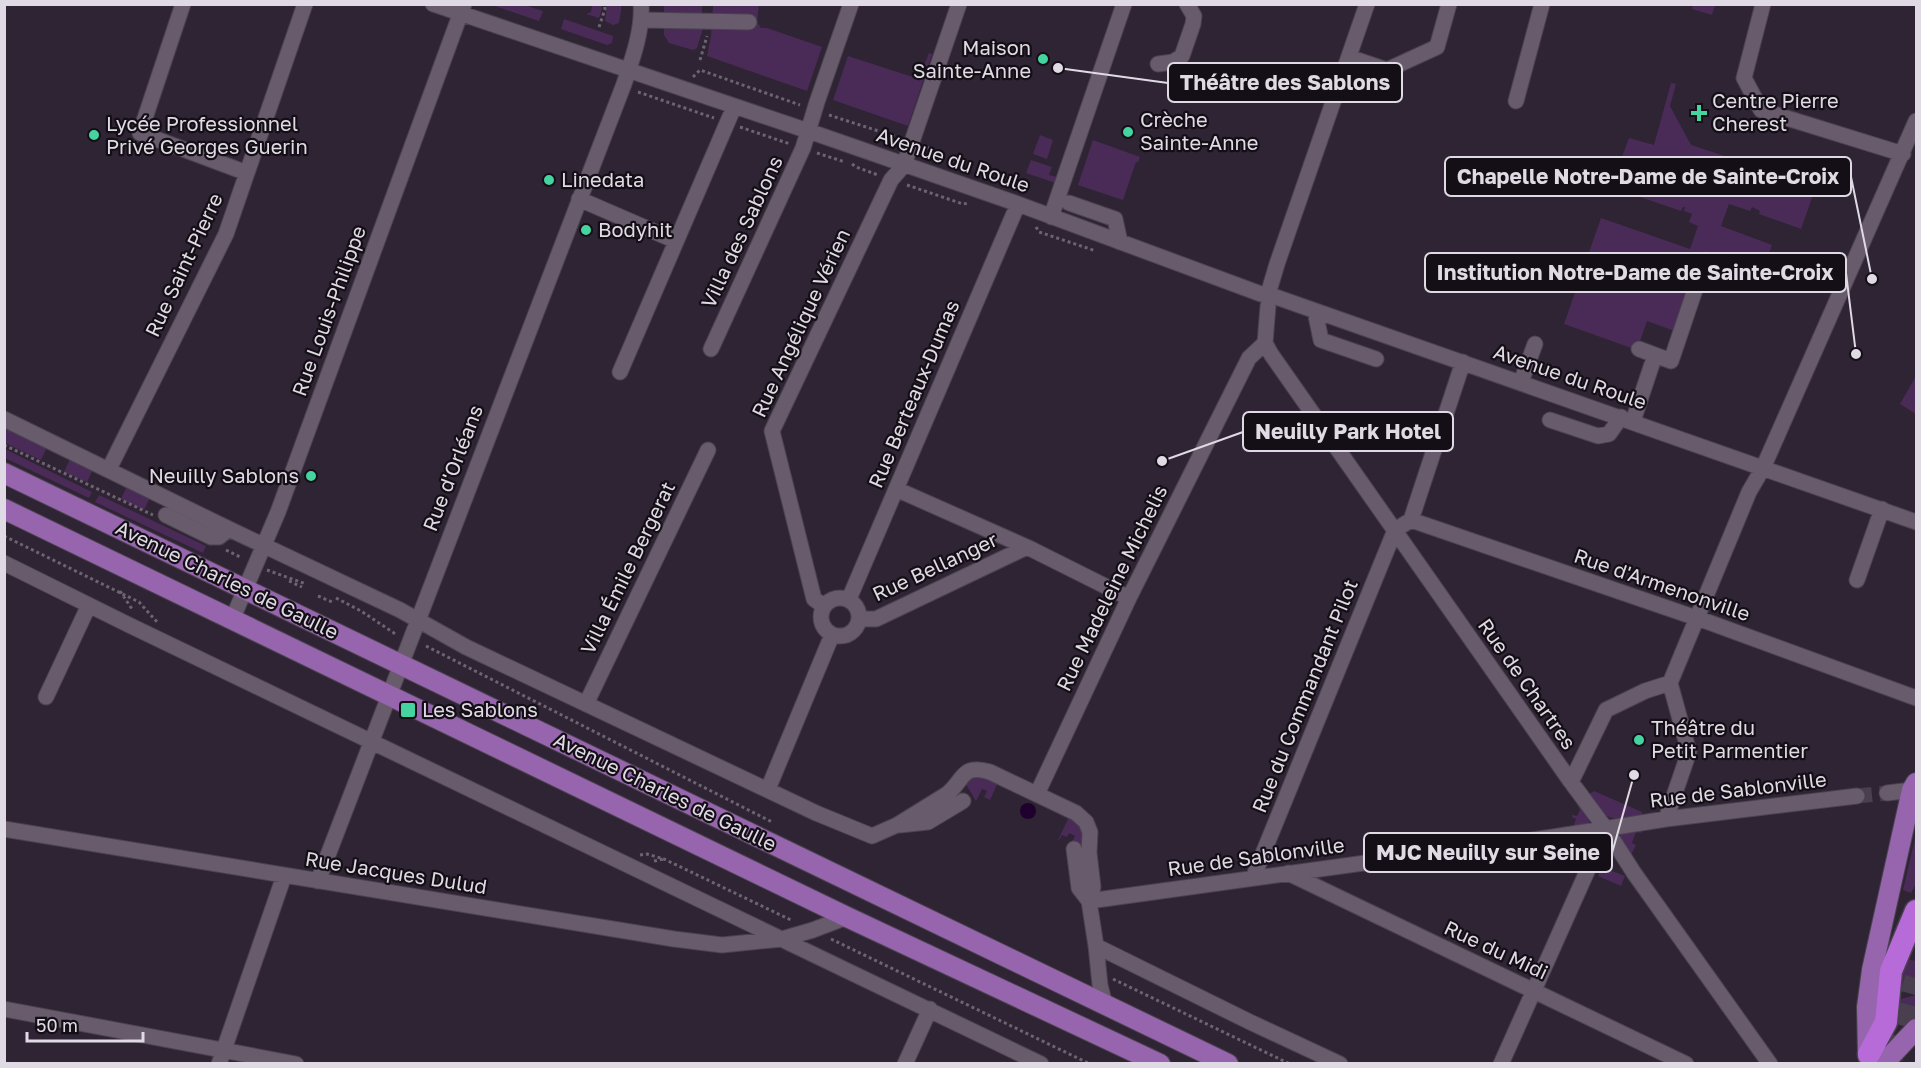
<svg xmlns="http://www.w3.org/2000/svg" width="1921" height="1068" font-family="'Golos Text',sans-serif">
  <rect width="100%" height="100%" fill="#2e2433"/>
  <path fill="#4a2b58" d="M492,5h32l19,6 -4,10z
    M591,5h10l1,4 -3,9 -13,-4 5,-2 1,-5z
    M607,5h14v6l-2,12 -6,2 -8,-4z
    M664,5h38v27l-5,16 -4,2 -24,-7 -5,-8z
    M713,5h46l-2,17 4,6h6l55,19 -15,44 -100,-35 4,-20z
    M1693,5v-1l22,1 -3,10 -20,-6z
    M564,19l49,17 -1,7 -5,2 -46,-16z
    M929,53l3,1 -24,72 -75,-26 15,-44 71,23z
    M1671,83l5,1 -6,22 21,39 43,14 -3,11 82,25 -12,34 -42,-15 1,-3 -8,-4 -2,4 -21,-7 -8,22 51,19 -14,41 -51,-18 -30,64 -30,-11 -10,29 -73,-26 37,-106 89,31 8,-23 -9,-4 3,-8 -8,-3 1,-4h-2l-2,4 -70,-24 18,-49 25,7z
    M1040,135l13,5 -6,19 -14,-5z
    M1093,140l47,17 -2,5h-2l-13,38 -45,-15z
    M1031,160l21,7 -3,8 8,2 -1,6 -30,-10z
    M1916,376v38l-16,-10z
    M5,426l43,19 -7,15 -36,-17z
    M5,449l87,43 -3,6 -84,-40z
    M71,457l23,10 -7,15 -23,-10z
    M128,484l23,11 -7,15 -23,-11z
    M99,495l107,51 -3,7 -108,-51z
    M979,776l19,6 -8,18 -6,-3 3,-6 -5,-2 -6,12 -12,-20 5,-3z
    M1594,791l48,21v5c-31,4 -36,4 -54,-22z
    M1578,803l11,17v6l-16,2 3,-9 -4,-2v-2l5,1 3,-6 -3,-6z
    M1069,817l13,10 1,17 -13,2 5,-10 -6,-3 -2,4 -5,-2 -3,5h-1z
    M1643,828l-2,5 -5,-1 -4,11 4,2 -6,12 -13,-22 1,-2z
    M1916,834v50l-5,9 -8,-3z
    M1602,867l23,9 -4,10 -23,-10z
    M1906,959l10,2v27l-19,5z
    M1916,995v22l-6,5 -8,-2 -3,-5 -2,-15z"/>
  <path fill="#20002d" d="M1020 811a8 8 0 1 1 16 0a8 8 0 1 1-16 0Z"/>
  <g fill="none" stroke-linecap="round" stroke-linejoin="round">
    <path stroke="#493f4e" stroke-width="15" stroke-dasharray="15 8" stroke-linecap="butt" d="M1857,796l30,-3"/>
    <path stroke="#493f4e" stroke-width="22" stroke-dasharray="22 11" stroke-linecap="butt" d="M1892,1057l7,-18 17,-61"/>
    <defs>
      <path id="minor" d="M183,4l-43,129 107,40
        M433,4l387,131 198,69 243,90
        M1763,4l-19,74 17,32 142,44
        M641,20l108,2
        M1349,57l38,13 50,-23 12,-43
        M1158,64l15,-2 9,-6 11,-32 1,-8 -7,-12
        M1516,101l26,-97
        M579,199l97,42
        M1069,203l46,16 5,23
        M1051,217l73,-213
        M1269,291l8,-27 90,-260
        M1276,297l640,225
        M1315,311l6,29 55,19
        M1265,343l6,11 300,428 35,47 28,44 136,191
        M1265,343l3,-37
        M711,349l92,-201 14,-46 34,-98
        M1639,349l32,12 34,-101
        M620,372l114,-265
        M1521,382l14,-38
        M4,419l225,110 171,81 66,37 350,166 56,23 25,-11 50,-31c17,-13 14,-31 43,-22l86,41 10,9 4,10 -1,21 4,34 -4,14 7,45 4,39 5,20
        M1550,420l48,16 11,-2 12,-17
        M1633,421l22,-66
        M109,469l117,-235 79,-230
        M896,489l133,59 100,50
        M166,515l45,22h8l10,-8
        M1411,520l52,-158
        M4,563l125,62 912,439
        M1857,580l25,-71
        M821 617a19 19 0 1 1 38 0a19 19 0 1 1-38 0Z
        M849,599l169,-395
        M824,606l-10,-7 -42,-168 119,-251 13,-15 55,-161
        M860,619h16l151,-72
        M232,620l46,-108 186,-508
        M46,697l43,-92
        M586,704l122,-254
        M1571,782l35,-72 39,-19 25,-8
        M768,789l64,-154
        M1887,793l25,-3
        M1037,794l92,-196 120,-240 16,-15
        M1666,819l23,-67 -19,-69 79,-191 14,-24 153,-347
        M900,825l28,-3 35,-21
        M4,829l670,110 48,6 60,-6 31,-9 34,-13
        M1074,849l5,39 10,13
        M1288,873l398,191
        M1253,878l142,-348 16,-10 300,103 205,75
        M318,881l306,-797c8,-24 19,-54 17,-80
        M1089,901l464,-64 113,-18 191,-23
        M1096,946l154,76 90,42
        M4,1009l292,55
        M219,1064l65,-188
        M905,1064l25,-55
        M1501,1064l105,-235"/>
      <path id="major" d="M4,473l1224,591
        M4,509l843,408 313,147
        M1868,1056l-1,-49 5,-37 40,-180 4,-7
        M1883,1064l33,-35"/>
      <path id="highway" d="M1869,1054l17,-32 5,-51 25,-60"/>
    </defs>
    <use href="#minor" stroke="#4b424f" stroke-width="17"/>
    <use href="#major" stroke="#4b424f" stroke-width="22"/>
    <use href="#highway" stroke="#4b424f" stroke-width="25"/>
    <path stroke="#6d6471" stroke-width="3" stroke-dasharray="3 3" stroke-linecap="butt" d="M599,27l6,-18 -1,-5
      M700,60l7,-24
      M693,77l7,-7 100,35
      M638,92l76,26
      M829,115l71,23
      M740,127l50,17
      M926,147l7,3 1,10
      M817,153l28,9
      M852,164l4,3 22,8
      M907,185l56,19 6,-1
      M1036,227l3,5 57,19
      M4,445l149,70
      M4,536l135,66 19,21
      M226,550l16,8
      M267,570l39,14
      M289,581l13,6
      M120,591l12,18
      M318,596l14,6
      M336,598l25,13 36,24
      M426,646l346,176
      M640,855l7,-1 17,5 129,62
      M654,861l10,-2
      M831,939l259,125
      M1113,979l177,85"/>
    <use href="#minor" stroke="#675b6c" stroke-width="15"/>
    <use href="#major" stroke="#9665ad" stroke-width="20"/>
    <use href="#highway" stroke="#b66bd9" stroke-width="22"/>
  </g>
  <g fill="#45d49f" stroke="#140f16" stroke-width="2">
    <circle cx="1043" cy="59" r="6"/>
    <path d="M1696 104h6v6h6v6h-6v6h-6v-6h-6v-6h6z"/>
    <circle cx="1128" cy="132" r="6"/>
    <circle cx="94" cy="135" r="6"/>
    <circle cx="549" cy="180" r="6"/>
    <circle cx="586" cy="230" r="6"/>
    <circle cx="311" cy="476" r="6"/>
    <rect x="400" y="702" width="16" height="16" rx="3"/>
    <circle cx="1639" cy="740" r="6"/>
  </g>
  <g text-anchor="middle" stroke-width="4.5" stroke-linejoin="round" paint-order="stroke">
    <g font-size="20" fill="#e0dae4" stroke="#140f16" text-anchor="start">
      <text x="1031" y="55" text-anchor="end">Maison<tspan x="1031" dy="23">Sainte-Anne</tspan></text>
      <text x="1712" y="108">Centre Pierre<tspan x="1712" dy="23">Cherest</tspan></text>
      <text x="1140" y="127">Crèche<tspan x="1140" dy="23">Sainte-Anne</tspan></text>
      <text x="106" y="131">Lycée Professionnel<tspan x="106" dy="23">Privé Georges Guerin</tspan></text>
      <text x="561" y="187">Linedata</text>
      <text x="598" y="237">Bodyhit</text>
      <text x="299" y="483" text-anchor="end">Neuilly Sablons</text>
      <text x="422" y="717">Les Sablons</text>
      <text x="1651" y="735">Théâtre du<tspan x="1651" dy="23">Petit Parmentier</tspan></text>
    </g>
    <g font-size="20" fill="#e0dae4" stroke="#140f16">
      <text transform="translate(953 160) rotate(19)" y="7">Avenue du Roule</text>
      <text transform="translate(742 232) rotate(-65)" y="7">Villa des Sablons</text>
      <text transform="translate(184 265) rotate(-65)" y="7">Rue Saint-Pierre</text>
      <text transform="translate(329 311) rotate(-70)" y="7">Rue Louis-Philippe</text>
      <text transform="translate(801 323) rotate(-65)" y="7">Rue Angélique Vérien</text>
      <text transform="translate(1570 377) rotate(19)" y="7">Avenue du Roule</text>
      <text transform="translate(914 394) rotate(-67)" y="7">Rue Berteaux-Dumas</text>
      <text transform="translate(453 468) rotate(-69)" y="7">Rue d'Orléans</text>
      <text transform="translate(935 567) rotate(-25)" y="7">Rue Bellanger</text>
      <text transform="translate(628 568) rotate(-64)" y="7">Villa Émile Bergerat</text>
      <text transform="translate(227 580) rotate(26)" y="7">Avenue Charles de Gaulle</text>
      <text transform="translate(1662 585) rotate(19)" y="7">Rue d'Armenonville</text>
      <text transform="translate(1112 588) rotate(-64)" y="7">Rue Madeleine Michelis</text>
      <text transform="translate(1527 684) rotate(55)" y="7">Rue de Chartres</text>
      <text transform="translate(1305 696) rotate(-68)" y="7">Rue du Commandant Pilot</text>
      <text transform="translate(1738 790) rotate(-7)" y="7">Rue de Sablonville</text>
      <text transform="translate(665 792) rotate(26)" y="7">Avenue Charles de Gaulle</text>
      <text transform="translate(1256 857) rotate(-8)" y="7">Rue de Sablonville</text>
      <text transform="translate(396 873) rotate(9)" y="7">Rue Jacques Dulud</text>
      <text transform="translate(1496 950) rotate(25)" y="7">Rue du Midi</text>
    </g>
  </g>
  <path fill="none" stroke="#e0dae4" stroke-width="2" d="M1058 68L1168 83M1872 279L1851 177M1856 354L1846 273M1162 461L1243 432M1634 775L1612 853"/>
  <g fill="#e0dae4" stroke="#140f16" stroke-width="2">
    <circle cx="1058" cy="68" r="6"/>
    <circle cx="1872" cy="279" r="6"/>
    <circle cx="1856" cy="354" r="6"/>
    <circle cx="1162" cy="461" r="6"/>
    <circle cx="1634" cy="775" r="6"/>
  </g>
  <g fill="#140f16" stroke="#e0dae4" stroke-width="2">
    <rect x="1168" y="63" width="234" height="39" rx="6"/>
    <rect x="1445" y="157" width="406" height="39" rx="6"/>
    <rect x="1425" y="253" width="421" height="39" rx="6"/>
    <rect x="1243" y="412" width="210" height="39" rx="6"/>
    <rect x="1364" y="833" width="248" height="39" rx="6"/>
  </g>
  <g font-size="21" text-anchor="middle" font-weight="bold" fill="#e0dae4">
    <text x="1285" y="90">Théâtre des Sablons</text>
    <text x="1648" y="184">Chapelle Notre-Dame de Sainte-Croix</text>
    <text x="1635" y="280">Institution Notre-Dame de Sainte-Croix</text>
    <text x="1348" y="439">Neuilly Park Hotel</text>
    <text x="1488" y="860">MJC Neuilly sur Seine</text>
  </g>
  <rect width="1921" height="1068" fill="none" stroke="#e0dae4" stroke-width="12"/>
  <path d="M27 1032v9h116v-9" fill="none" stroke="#e0dae4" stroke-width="3"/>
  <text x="36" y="1032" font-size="18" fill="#e0dae4" stroke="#140f16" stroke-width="4.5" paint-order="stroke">50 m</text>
</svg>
